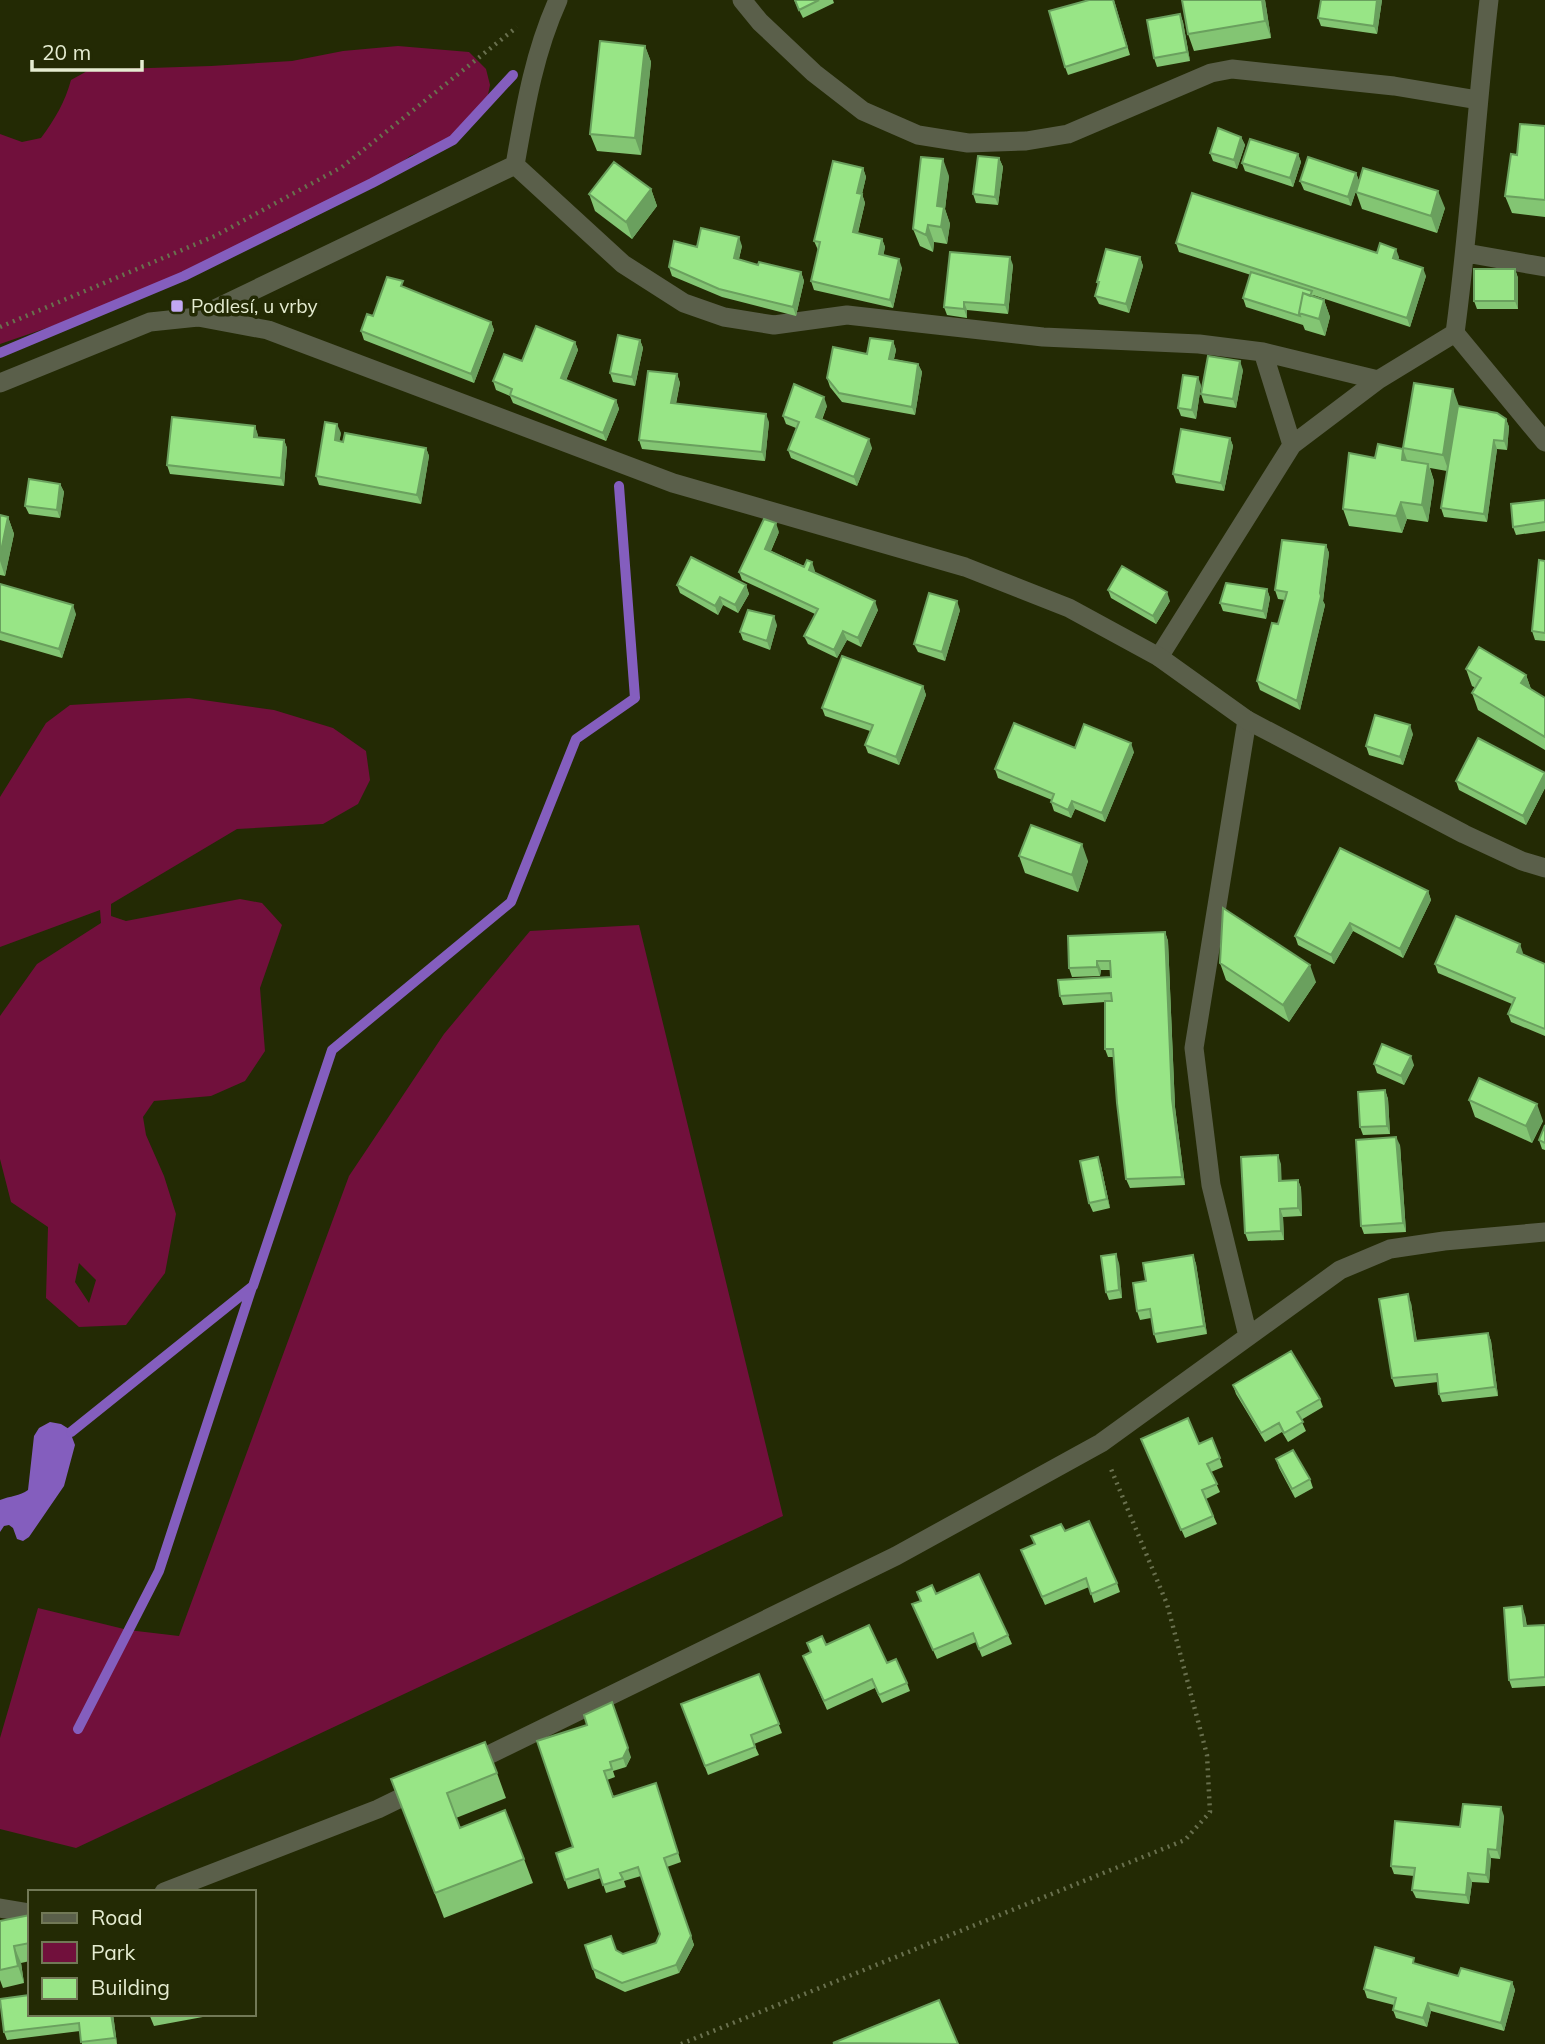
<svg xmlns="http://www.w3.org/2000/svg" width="1545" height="2044" font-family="Mulish,sans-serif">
  <rect width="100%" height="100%" fill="#232a04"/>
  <path fill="#71103c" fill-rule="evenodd" d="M398,46l71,6 17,17 4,16 -5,24 -26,28 -49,19 -41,31 -82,44 -188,79 -99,34v-210l22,8 19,-4c14,-19 24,-36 30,-58l18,-10 122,-4 81,-5 51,-10z
    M189,698l85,12 59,18 33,23 4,29 -12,24 -35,20 -86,5 -126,75v12l15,5 114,-22 22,4 20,22 -22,63 5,63 -20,30 -34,15 -57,5 -11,16 3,18 18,41 12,38 -11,59 -39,52 -47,2 -33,-29 2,-71 -37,-25 -11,-43v-143l37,-52 64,-41 -1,-13 -100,37v-150l46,-74 24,-18zM79,1263l17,17 -7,23 -14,-21z
    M639,925l144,591 -707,332 -76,-19v-91l38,-130 90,22 51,6 170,-460 95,-142 86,-103z"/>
  <path fill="#845ebe" d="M50,1422l11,2 8,5 6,16 -11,41 -35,51 -6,4 -6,-2 -4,-11 -4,-3 -5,1 -4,6v-32c10,-4 20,-4 28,-10l6,-54 5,-8z"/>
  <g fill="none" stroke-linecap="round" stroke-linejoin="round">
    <path stroke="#845ebe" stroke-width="10" d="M0,353l184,-77 188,-93 81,-43 60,-65
      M71,1432l182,-146 79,-236 179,-148 65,-163 59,-41 -16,-212
      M78,1729l81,-158 93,-284"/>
    <path stroke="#69704e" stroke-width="4.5" stroke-dasharray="2 5" stroke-linecap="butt" d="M0,327l215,-91 127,-69 175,-140
      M681,2044l504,-204 25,-28 -3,-57 -40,-151 -56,-135"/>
    <path stroke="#5a5f4a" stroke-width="19" d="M742,0l18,22 54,51 49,38 55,24 50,8 58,-2 42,-7 143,-61 21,-4 162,17 84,14
      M1489,0c-13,111 -19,223 -34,333l90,109
      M515,165c10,-57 19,-112 43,-165
      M1466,253l79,14
      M198,317l317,-152 108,99 61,39 40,14 50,8 73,-10 196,22 156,7 64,8 115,28
      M1263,352l29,93
      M1159,657l133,-212 86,-65 77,-47
      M1247,720l-53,328 17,137 37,151
      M468,1765l428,-209 205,-113 239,-173 50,-21 54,-8 101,-9
      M164,1892l214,-83 41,-20
      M0,1908l30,5"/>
    <path stroke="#5a5f4a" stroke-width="19" d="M0,383l150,-61 48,-5 70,13 405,153 292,84 104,41 90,49 88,63 217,114 58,27 23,7"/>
  </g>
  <path fill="#83c573" d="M794,0h39l1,3 -31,15z
    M1114,0l16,55 -62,20 -3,-8z
    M1182,0h83l6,38 -77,13 -6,-17z
    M1321,0h61l-5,34 -56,-8 -3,-8z
    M1180,14l3,8 7,39 -33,6 -3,-9z
    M645,46l6,16 -10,93 -44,-4 -7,-17z
    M1545,126v91l-33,-4 -7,-17 12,-41z
    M1241,137l4,8 -8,24 -24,-8 -3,-8z
    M1298,154l3,8 -8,25 -48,-16 -3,-8z
    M999,158l4,9 -5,38 -22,-2 -3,-9z
    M863,168l3,9 -4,17 3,9 -7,30 24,6 3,8 -2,9 19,12 -9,40 -79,-18 -3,-9 8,-31h-1l-4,-9z
    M1356,173l3,8 86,27 -8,25 -75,-24 -6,-17 3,-10 -8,24 -47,-16 -4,-9z
    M949,176l-4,33 5,15 -3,20 -13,-2 -1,10 -13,-6 -7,-17z
    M651,189l6,17 -25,33 -37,-28 -6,-17z
    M1176,243l201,10 22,4 -1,3 28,16 -16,51 -97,-32 1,2 10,3 6,17 -5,19 -20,-6 -2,-5 -57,-18 -3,-9 8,-23 -72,-23z
    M742,246l-3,13 19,6 43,7 3,9 -8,35 -74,-19 -50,-21 -3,-9 28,-20z
    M1140,257l3,9 -14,47 -30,-9 -4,-8 3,-11 -1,-3z
    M1013,265l-5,49 -41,-4v8l-20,-3 -3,-8z
    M1515,269l3,9v31h-41l-3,-8z
    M405,288l86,34 3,8 -20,53 -110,-43 -3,-9z
    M640,340l3,8 -8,38 -22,-4 -3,-9z
    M893,341l3,9 -2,9 24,5 4,8 -7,43 -73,-13 -12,-15 -3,-9 40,-24z
    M575,342l3,8 -12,30 50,20 3,9 -13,32 -93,-38 -3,-7 -14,-6 -3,-9 29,-20z
    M1243,370l-7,38 -32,-5 -3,-9z
    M677,374l3,9 -4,21 93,18 -4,39 -123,-12 -3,-9z
    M1201,385l-5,34 -15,-3 -3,-8z
    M827,406l-5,14 50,28 -15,38 -66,-28 -3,-8 8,-22 -10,-4 -3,-8z
    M1459,407l47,12 3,8 -2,23 -10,-1 -10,73 -43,-5 -3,-9 6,-37 -17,-3 4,13 -6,41 -21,-3 -5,14 -53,-7 -6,-17 32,-51 28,-9v-1z
    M255,426l3,11 26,3 3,8 -3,38 -114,-12 -3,-9z
    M341,433l-2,8 87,7 3,8 -8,48 -102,-19 -3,-9z
    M1230,438l3,8 -9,45 -48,-8 -3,-9z
    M60,484l4,8 -4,26 -31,-4 -4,-8z
    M1545,500v31l-29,4 -3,-8z
    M0,515l8,2 6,17 -9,42 -5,-1z
    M779,532l-8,19 44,20 -1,2 64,37 -17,37 -14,-7 -10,18 -29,-14 -4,-8 11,-22 -73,-34 -3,-8z
    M1326,545l3,8 -6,48 2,4 -25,105 -40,-20 -3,-9 21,-57 7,-24 -7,-1 -3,-9z
    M1545,561v80l-10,-1 -3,-9z
    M0,584l76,30 -14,44 -62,-18z
    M677,585h69l3,9 -11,19 -15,-8 -5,10 -38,-22z
    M1267,589l3,9 -4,21 -43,-8 -3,-8z
    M1108,590l62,11 -14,23 -45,-26z
    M960,610l-15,51 -27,-9 -4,-8z
    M777,625l-7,25 -27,-10 -3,-8z
    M1466,669l60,6 5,14 14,9v52l-67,-40 -6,-17 4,-5 -4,-2z
    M923,686l3,9 -27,70 -31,-12 -3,-8 5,-14 -45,-15 -3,-8z
    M1413,734l-10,31 -34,-10 -3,-9z
    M1075,748l59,4 -29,70 -30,-13 -4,9 -17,-7 -3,-9 1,-2 -54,-22 -3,-9z
    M1545,773v15l-19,37 -67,-35 -3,-9z
    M1019,856l69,5 -10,31 -53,-19z
    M1428,891l3,9 -28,58 -50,-27 -19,33 -36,-19 -3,-9z
    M1165,932l3,9 7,166 10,78 -55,3 -4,-9 -12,-122h-6l-3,-8v-47l-42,3 -3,-9 51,-19v-7h-10l-1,6 -28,1 -3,-9z
    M1523,953l-1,1 23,10v72l-34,-14 -3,-8 4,-10 -74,-31 -3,-9z
    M1220,963l96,19 -27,40 -63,-42z
    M1374,1064l40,1 -10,20 -27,-12z
    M1385,1090l3,9 2,35 -27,1 -3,-8z
    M1469,1100l74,21 -11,22 -57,-26z
    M1545,1125v25l-3,-1 -3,-9z
    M1400,1145l6,87 -42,2 -3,-8z
    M1098,1157l3,9 9,42 -17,4 -4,-9z
    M1281,1164v17l17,-1 3,8 1,28 -19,1 1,23 -36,1 -3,-8z
    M1193,1255l3,9 11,70 -50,9 -3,-9 -3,-16 -11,2 -3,-9 9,-30z
    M1119,1263l3,35 -13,2 -3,-8z
    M1411,1303l6,38 71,-8 3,8 7,55 -56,6 -3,-8 -1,-12 -43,5 -3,-9z
    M1233,1385l87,14 3,8 -22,13 5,11 -18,11 -6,-10 -17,10 -29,-48z
    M1212,1438l11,29 -12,5 9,20 -14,7 11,25 -32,14 -44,-99 58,5z
    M1276,1459l34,20 3,9 -18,10 -16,-30z
    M1065,1531l52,52 3,9 -26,11 -5,-16 -44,18 -24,-55z
    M936,1594l72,41 4,9 -30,13 -6,-15 -39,17 -25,-55z
    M1525,1615l2,11 18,-1v61l-33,2 -3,-8z
    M803,1656l84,7 20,20 3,8 -28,12 -7,-15 -48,22z
    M759,1674l23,59 -28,11 5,11 -51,20 -27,-71z
    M537,1741l94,16 -5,10 -13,4 2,6 -8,3 7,17 45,-5 22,70 -14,5 27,78 -15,28 -54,19 -29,-14 -11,-33 31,5 7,4 33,-11 4,-9 -19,-58 -17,5 2,6 -20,6 -5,-15 -33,11 -12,-36 17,-6z
    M497,1773l9,25 -50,20 4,10 64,31 9,24 -89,35 -53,-139z
    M1504,1816l-4,43 -9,-1 -2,25 -17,-1 -3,22 -53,-6 -4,-8 2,-14 -20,-2 -3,-8z
    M30,1915v46l-9,2 3,20 -21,5 -3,-8v-59z
    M1416,1964l42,12 54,6 3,8 -11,41 -73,-20 -4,16 -31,-9 -3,-8 1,-5 -27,-7 -3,-9z
    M30,2014h83l4,30h-35l-2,-13 -73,9 -3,-8z
    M149,2014h70l-65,12z"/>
  <path fill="#6aa05e" d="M1262,0h3l6,38 -6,-17z
    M1377,0h5l-5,34 -3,-8z
    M1180,14l3,8 7,39 -3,-9z
    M645,46l6,16 -10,93 -6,-17z
    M1241,137l4,8 -8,24 -3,-9z
    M1298,154l3,8 -8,25 -3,-9z
    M999,158l4,9 -5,38 -3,-8z
    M943,159l6,17 -4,33 5,15 -3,20 -6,-17 -4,-21z
    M863,168l3,9 -4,17 3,9 -9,37 -3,-8 4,-39z
    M1356,173l3,8 -8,25 -3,-9z
    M651,189l6,17 -25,33 -6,-17z
    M1438,191l7,17 -8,25 -6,-17z
    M928,225l6,17 -1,10 -7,-17z
    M739,237l3,9 -5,20 -3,-8z
    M882,239l3,8 -3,16 -3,-9z
    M1396,249l3,8 -3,10 -3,-9z
    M1010,257l3,8 -5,49 -3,-9z
    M1140,257l3,9 -14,47 -3,-9z
    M899,259l3,9 -9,40 -3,-8z
    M1423,268l3,8 -16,51 -3,-9z
    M1515,269l3,9v31l-3,-8z
    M801,272l3,9 -8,35 -3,-9z
    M1324,300l6,17 -5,19 -6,-17z
    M964,302l3,8v8l-3,-9z
    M491,322l3,8 -20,53 -3,-9z
    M640,340l3,8 -8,38 -3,-9z
    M893,341l3,9 -4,17 -3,-8z
    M575,342l3,8 -14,36 -3,-8z
    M1240,361l3,9 -7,38 -3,-9z
    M918,364l4,8 -7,43 -3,-8z
    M677,374l3,9 -6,29 -3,-9z
    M1198,377l3,8 -5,34 -4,-9z
    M1453,389l6,17 -10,66 -6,-17z
    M824,397l3,9 -8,20 -3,-9z
    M616,400l3,9 -13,32 -3,-8z
    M766,414l3,8 -4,39 -3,-9z
    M1506,419l3,8 -2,23 -3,-9z
    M337,424l4,9 -3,16 -3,-9z
    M255,426l3,9 -1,10 -3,-8z
    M1230,438l3,8 -9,45 -3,-8z
    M869,439l3,9 -15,38 -3,-9z
    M284,440l3,8 -3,38 -3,-8z
    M1494,440l3,9 -10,73 -3,-8z
    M426,448l3,8 -8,48 -4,-9z
    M1403,449l6,17 -7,-6z
    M1428,464l6,17 -6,41 -6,-17z
    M60,484l4,8 -4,26 -3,-8z
    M1401,502l6,17 -5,14 -6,-17z
    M8,517l6,17 -9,42 -5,-15v-5z
    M776,523l3,9 -11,25 -3,-8z
    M1326,545l3,8 -6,48 2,4 -25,105 -3,-9 23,-108z
    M812,562l3,9 -3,8 -3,-9z
    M746,585l3,9 -11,19 -3,-8z
    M1267,589l3,9 -4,21 -3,-8z
    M1167,592l3,9 -14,23 -3,-8z
    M720,597l3,8 -5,10 -3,-9z
    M875,601l3,9 -17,37 -3,-9z
    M957,601l3,9 -15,51 -3,-9z
    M73,605l3,9 -14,44 -3,-9z
    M774,616l3,9 -7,25 -3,-9z
    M843,631l4,9 -10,18 -3,-8z
    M1526,675l6,17 -11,-9z
    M923,686l3,9 -27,70 -3,-8z
    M1410,725l3,9 -10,31 -3,-8z
    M1131,743l3,9 -29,70 -3,-9z
    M1545,774v14l-19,37 -3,-9z
    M1072,801l3,8 -4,9 -3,-8z
    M1082,844l6,17 -10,31 -6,-17z
    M1428,891l3,9 -28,58 -3,-9z
    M1350,923l3,8 -19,33 -3,-9z
    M1165,932l3,9 7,166 10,78 -3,-8 -10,-78z
    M1520,944l3,9 -3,7 -3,-8z
    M1097,961l4,9 -1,6 -3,-9z
    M1310,965l6,17 -27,40 -6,-17z
    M1411,1056l3,9 -10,20 -3,-9z
    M1385,1090l3,9 2,35 -3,-8z
    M1537,1104l6,17 -11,22 -6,-17z
    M1396,1137l4,8 6,87 -3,-9z
    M1278,1155l3,9 1,25 -3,-8z
    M1098,1157l3,9 9,42 -3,-9z
    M1298,1180l3,8 1,28 -4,-8z
    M1280,1209l3,8 1,23 -3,-9z
    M1116,1254l3,9 3,35 -3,-8z
    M1193,1255l3,9 11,70 -3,-8z
    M1408,1294l3,9 7,47 -3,-9z
    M1488,1333l3,8 7,55 -3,-9z
    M1522,1606l3,9 2,20 -3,-9z
    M612,1702l19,55 -5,10 -3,-9z
    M1501,1807l3,9 -4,43 -3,-9z
    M1488,1849l3,9 -2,25 -3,-8z
    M664,1858l30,87 -15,28 -3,-8z
    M1468,1873l4,9 -3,22 -3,-9z
    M14,1946l7,17 3,20 -6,-17z
    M1512,1982l3,8 -11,41 -3,-8z
    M1428,2003l3,8 -4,16 -4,-9z
    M111,2014h2l4,30 -2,-6z"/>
  <path fill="#98e586" stroke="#6aa05e" stroke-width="2" d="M795,0h24l-20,10z
    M1089,0h24l14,47 -62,20 -16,-56z
    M1182,0h80l3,21 -77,13z
    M1321,0h56l-3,26 -56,-8z
    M1180,14l7,38 -33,6 -7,-38z
    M600,41l45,5 -10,92 -45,-4z
    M1520,124l25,2v74l-40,-4 6,-42 6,1z
    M1218,128l23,9 -7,23 -24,-7z
    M1250,139l48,15 -8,24 -48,-15z
    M978,156l21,2 -4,39 -22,-3z
    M921,157l22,2 -6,47 7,1 -3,20 -13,-2 -2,10 -13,-6z
    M1308,157l48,16 -8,24 -48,-16z
    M833,161l30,7 -6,25 5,1 -9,38 29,7 -3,15 20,5 -9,41 -79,-19 9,-39 -6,-1z
    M614,162l37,27 -25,33 -37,-28z
    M1363,168l75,23 -7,25 -75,-24z
    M1192,193l185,60 3,-10 16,6 -3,9 30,10 -16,50 -231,-75z
    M701,228l38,9 -5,21 24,7 1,-3 42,10 -8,35 -74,-18 -50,-22 5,-26 23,6z
    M1106,249l34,8 -14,47 -31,-8 4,-14h-2z
    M950,252l60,5 -5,48 -41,-3v7l-20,-2z
    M1474,269h41v32h-41z
    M1251,272l61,19 -2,5 -7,-3 -4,20 1,3 -57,-18z
    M387,277l16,4 -2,5 90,36 -20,52 -110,-43 6,-17 6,2z
    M1303,293l21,7 -5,19 -20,-6z
    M536,326l39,16 -14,36 55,22 -13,33 -93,-38 2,-6 -19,-8 11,-27 18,7z
    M618,335l22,5 -8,37 -22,-4z
    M870,338l23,3 -4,18 29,5 -6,43 -73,-14 -12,-15 6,-31 34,7z
    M1208,356l32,5 -7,38 -32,-5z
    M648,371l29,3 -6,29 95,11 -4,38 -123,-12z
    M1183,375l15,2 -6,33 -14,-2z
    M1414,383l39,6 -10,66 -40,-7z
    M794,384l30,13 -8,20 53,22 -15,38 -66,-27 11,-28 -16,-6z
    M1458,406l39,7 9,6 -2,22 -10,-1 -10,74 -43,-6z
    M172,417l83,9 -1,11 30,3 -3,38 -114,-13z
    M325,422l12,2 -2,16 8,2 2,-9 81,15 -9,47 -101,-19z
    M1181,429l49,9 -9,45 -48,-9z
    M1378,444l25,5 -1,11 26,4 -6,41 -21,-3 -5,14 -53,-7 6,-56 26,5z
    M29,479l31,5 -3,26 -32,-4z
    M1545,500v22l-32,5 -2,-23z
    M0,515l8,2 -8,39z
    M764,519l12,4 -11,26 39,18 3,-7 5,2 -3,8 66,31 -17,37 -15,-7 -9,19 -30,-14 14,-27 -79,-37z
    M1282,540l44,5 -6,48 1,3 -24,105 -40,-20 15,-58 6,1 9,-32 -12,-2z
    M691,557l55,28 -11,20 -15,-8 -5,9 -38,-21z
    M1539,560l6,1v72l-13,-2z
    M1122,566l45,26 -14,24 -45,-26z
    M1226,583l41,6 -4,22 -43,-8z
    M0,584l73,21 -14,44 -59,-17z
    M929,593l28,8 -15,51 -28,-8z
    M748,610l26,6 -7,25 -27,-9z
    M1479,647l47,28 -5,8 24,15v39l-73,-44 9,-15 -15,-9z
    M842,656l81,30 -27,71 -31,-12 8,-20 -51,-17z
    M1375,715l35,10 -10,32 -34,-11z
    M1014,723l61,25 9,-24 47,19 -29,70 -30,-12 -4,9 -17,-8 3,-8 -59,-25z
    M1478,738l67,35 -22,43 -67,-35z
    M1031,825l51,19 -10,31 -53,-19z
    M1340,848l88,43 -28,58 -50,-26 -19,32 -36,-19z
    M1223,908l87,57 -27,40 -63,-42z
    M1456,916l64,28 -3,8 28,12v65l-37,-15 7,-16 -80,-34z
    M1165,932l7,167 10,78 -56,2 -9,-76 -4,-54h-8v-48h7l-1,-8 -51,3 -2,-16 53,-3 -1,-16h-13v6l-28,1 -1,-32z
    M1382,1044l29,12 -10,20 -27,-12z
    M1479,1078l58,26 -11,22 -57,-26z
    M1385,1090l2,36 -27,1 -2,-35z
    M1545,1125v18l-6,-3z
    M1396,1137l7,86 -42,3 -5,-86z
    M1278,1155l1,26 19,-1v28l-18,1 1,22 -36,2 -4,-76z
    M1098,1157l9,42 -18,4 -9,-42z
    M1116,1254l3,36 -13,2 -5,-36z
    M1193,1255l11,71 -50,8 -4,-25 -13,2 -4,-28 13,-2 -3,-18z
    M1408,1294l7,47 73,-8 7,54 -56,7 -2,-20 -45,4 -13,-79z
    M1291,1351l29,48 -23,13 6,10 -19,11 -5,-10 -18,10 -28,-48z
    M1188,1418l11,26 13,-6 8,20 -13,6 10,20 -15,6 11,26 -32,14 -40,-91z
    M1293,1450l17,29 -18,10 -16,-30z
    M1089,1521l28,62 -26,11 -5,-16 -44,19 -21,-47 14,-6 -4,-8 30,-12 4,7z
    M979,1574l29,61 -29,14 -6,-16 -40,17 -21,-46 9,-3 -4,-9 15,-7 4,9z
    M1522,1606l2,20 21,-1v52l-36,3 -5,-72z
    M869,1625l18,38 9,-4 11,24 -28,12 -7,-16 -48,22 -21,-45 8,-4 -4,-9 15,-7 4,9z
    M759,1674l20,50 -28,11 4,12 -50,19 -24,-62z
    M612,1702l16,46 -5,10 -13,4 2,7 -8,2 9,26 43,-14 22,70 -14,5 27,78 -15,29 -54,18 -29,-14 -8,-24 26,-9 5,14 7,4 33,-11 4,-9 -22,-67 -18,6 3,6 -20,6 -5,-16 -33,11 -9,-27 17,-6 -36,-106 50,-16 -3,-10z
    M485,1742l12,31 -50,20 13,35 45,-18 19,49 -89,34 -44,-114z
    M1463,1804l38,3 -4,43 -9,-1 -2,26 -18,-2 -2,22 -54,-5 3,-22 -24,-2 4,-45 65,6z
    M30,1915v28l-16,3 4,20 -18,4v-49z
    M1375,1947l39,11 -1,5 45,13 3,-8 51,14 -11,41 -73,-20 -5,15 -30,-8 3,-12 -32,-9z
    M30,1995v19h81l4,24 -34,4 -2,-19 -75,9 -4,-33z
    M939,2000l19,44 -125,-1z"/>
  <rect fill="#c2a8f3" stroke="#232a04" stroke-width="2.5" x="170" y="299" width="14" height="14" rx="3.5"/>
  <g text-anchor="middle" stroke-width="7" stroke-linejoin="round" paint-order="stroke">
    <g font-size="19" fill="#e5ecd1" stroke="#232a04" text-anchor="start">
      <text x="191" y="313">Podlesí, u vrby</text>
    </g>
  </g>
  <rect x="28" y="1890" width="228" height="126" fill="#232a04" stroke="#717856" stroke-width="2"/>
  <rect x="42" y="1913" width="35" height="10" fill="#5a5f4a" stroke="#717856" stroke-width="2"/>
  <text x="91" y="1925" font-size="21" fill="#e5ecd1">Road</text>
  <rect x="42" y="1942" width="35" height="21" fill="#71103c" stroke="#717856" stroke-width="2"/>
  <text x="91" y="1960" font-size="21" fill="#e5ecd1">Park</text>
  <rect x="42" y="1978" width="35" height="21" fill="#98e586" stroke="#717856" stroke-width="2"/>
  <text x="91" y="1995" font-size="21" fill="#e5ecd1">Building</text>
  <path d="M32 60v10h110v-10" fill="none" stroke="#e5ecd1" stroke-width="3.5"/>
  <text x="42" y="60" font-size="21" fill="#e5ecd1" stroke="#232a04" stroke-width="5" paint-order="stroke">20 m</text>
</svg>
